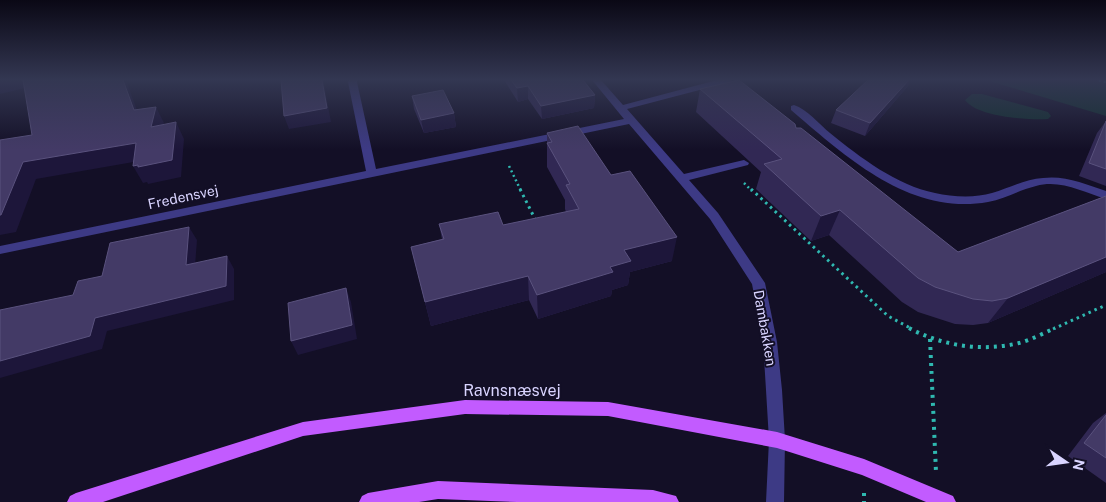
<svg xmlns="http://www.w3.org/2000/svg" width="1106" height="502" font-family="'Public Sans',sans-serif">
  <rect width="100%" height="100%" fill="#130f26"/>
  <path fill="#12302f" d="M986,80h120v36z
    M972,94h10l59,16 7,2 3,4 -3,3c-21,1 -71,-2 -83,-19z"/>
  <g fill="none" stroke-linecap="round" stroke-linejoin="round">
    <path stroke="#2fb8b0" stroke-width="2.5" stroke-dasharray="2 3" stroke-linecap="butt" d="M1099,80l7,2
      M509,166l12,25
      M744,183l8,8"/>
    <path stroke="#2fb8b0" stroke-width="3" stroke-dasharray="2.5 4" stroke-linecap="butt" d="M520,189l16,32
      M751,189l137,127 24,13
      M1053,329l53,-24"/>
    <path stroke="#2fb8b0" stroke-width="4" stroke-dasharray="3 5" stroke-linecap="butt" d="M909,328c34,18 73,24 110,15 12,-3 25,-10 36,-15
      M930,339l6,133
      M864,493v9"/>
    <path fill="#3d3a85" fill-rule="evenodd" d="M349,80h9l-1,2 19,87 248,-50 -32,-39h9l22,25 94,-25h14l-1,2 -103,27 57,65 60,-14 5,3 -1,2 -59,15 29,33 47,70 12,59 5,48 3,50 -1,62h-18l3,-62 -3,-50 -3,-48 -11,-58 -42,-65 -81,-95 -629,130v-8l366,-75 -18,-89z
      M794,105c13,4 26,20 36,28 31,25 66,52 105,60 18,4 40,5 57,0 17,-5 33,-14 51,-15 21,-3 43,6 63,13v8c-23,-7 -46,-20 -70,-13 -17,4 -31,13 -48,16 -78,14 -142,-45 -197,-92v-4z"/>
    <path fill="#c25bff" fill-rule="evenodd" d="M465,400l143,2 169,30 87,27 89,37 3,6h-30l-64,-27 -85,-27 -169,-32 -143,-2 -162,22 -200,66h-36l3,-6 6,-3 227,-71z
      M438,481l215,9 23,6 3,6h-162l-79,-3 -19,3h-60l3,-6 6,-3z"/>
  </g>
  <path fill="#312854" d="M504,80h79l12,15 -1,13 -52,11 -14,-20 -10,3z
    M908,86l-43,50 -34,-13 5,-13z
    M700,89l96,39 162,124 148,-56v76l-118,51 -15,2 -18,-1 -37,-12 -16,-10 -73,-67 -18,6 -55,-52 5,-17 -65,-60z
    M412,96l42,17 2,14 -32,6 -10,-24z
    M1106,121v65l-27,-10 18,-43z
    M547,133l64,42 61,86 -42,11 -2,13 -16,5 -1,6 -73,23 -9,-19 -98,26 -20,-79 31,-8 -3,-15 64,1 63,-13 -1,-3v-9l-18,-33z
    M1106,413v70l-38,-27 25,-33z"/>
  <path fill="#1d163a" d="M0,80h28l5,6 -33,8z
    M123,80h3l17,47 -9,-17z
    M322,80h1l8,42 -42,7 -5,-13z
    M909,80h2l-3,6 -43,50 5,-13z
    M528,86v13l-10,3 -1,-14z
    M595,95l-1,13 -52,11 -1,-13z
    M156,107l8,16 -4,21 -9,-17z
    M454,113l2,14 -32,6 -3,-13z
    M176,122l8,17 -3,38 -33,7 -1,-2 -4,1 -10,-17z
    M136,143l9,17 -109,19 -20,53 -16,3v-20l23,-53z
    M840,210l-11,25 -18,6 10,-25z
    M189,227l8,13 -3,39 -8,-14z
    M677,237l-5,24 -42,11 -2,13 -16,5 -1,6 -73,23 -1,-24 73,-28 14,-17z
    M227,256l7,13v31l-127,31 -5,18 -102,29v-17z
    M1106,257v15l-118,51 20,-25z
    M528,276l1,24 -98,26 -6,-24z
    M346,288l5,14 6,37 -59,16 -7,-14z"/>
  <path fill="#433a66" stroke="#5a527e" d="M23,80h100l11,30 22,-3 -5,20 25,-5 -4,38 -34,7v-2l-5,1 3,-23 -113,19 -22,53h-1v-75l32,-5z
    M281,80h41l5,28 -43,8z
    M511,80h72l12,15 -54,11 -13,-20 -11,2z
    M739,80l56,44 1,4h5l157,124 148,-56v61l-98,41 -16,3 -19,-2 -38,-12 -17,-9 -78,-68 -19,6 -57,-52 18,-5 -82,-70z
    M868,80h41l-39,43 -34,-13z
    M443,90l11,23 -33,7 -9,-24z
    M1106,121v48l-17,-6z
    M578,126l33,49 19,-4 47,66 -53,13 7,11 -21,6 3,5 -76,23 -9,-19 -103,26 -14,-55 33,-8 -5,-15 59,-12 5,13 76,-16 -13,-24 4,-1 -23,-41 5,-1 -5,-9z
    M189,227l-3,38 41,-9 -1,30 -131,32 -5,18 -90,25v-51l73,-15 5,-14 24,-5 8,-33z
    M346,288l6,37 -61,16 -3,-38z
    M1106,415v43l-22,-15z"/>
  <linearGradient id="sky" x2="0" y2="1"><stop stop-color="#0a0815"/><stop offset="0.53" stop-color="#333752"/><stop offset="1" stop-color="#333752" stop-opacity="0"/></linearGradient>
  <rect width="1106" height="150" fill="url(#sky)"/>
  <g text-anchor="middle" stroke-width="4" stroke-linejoin="round" paint-order="stroke">
    <g font-size="14" fill="#d9d4ff" stroke="#130f26">
      <text transform="translate(183 197) rotate(-12)" y="5">Fredensvej</text>
      <text transform="translate(765 328) rotate(80)" y="5">Dambakken</text>
    </g>
    <g font-size="16" fill="#d9d4ff" stroke="#130f26">
      <text x="512" y="396">Ravnsnæsvej</text>
    </g>
  </g>
  <g transform="translate(1066 462) rotate(103)" stroke="#130f26" stroke-width="4" paint-order="stroke">
  <path d="M0-4L9 19L0 12L-9 19Z" fill="#d9d4ff"/>
  <text y="-8" font-size="14" font-weight="bold" text-anchor="middle" fill="#d9d4ff">N</text>
  </g>
</svg>
